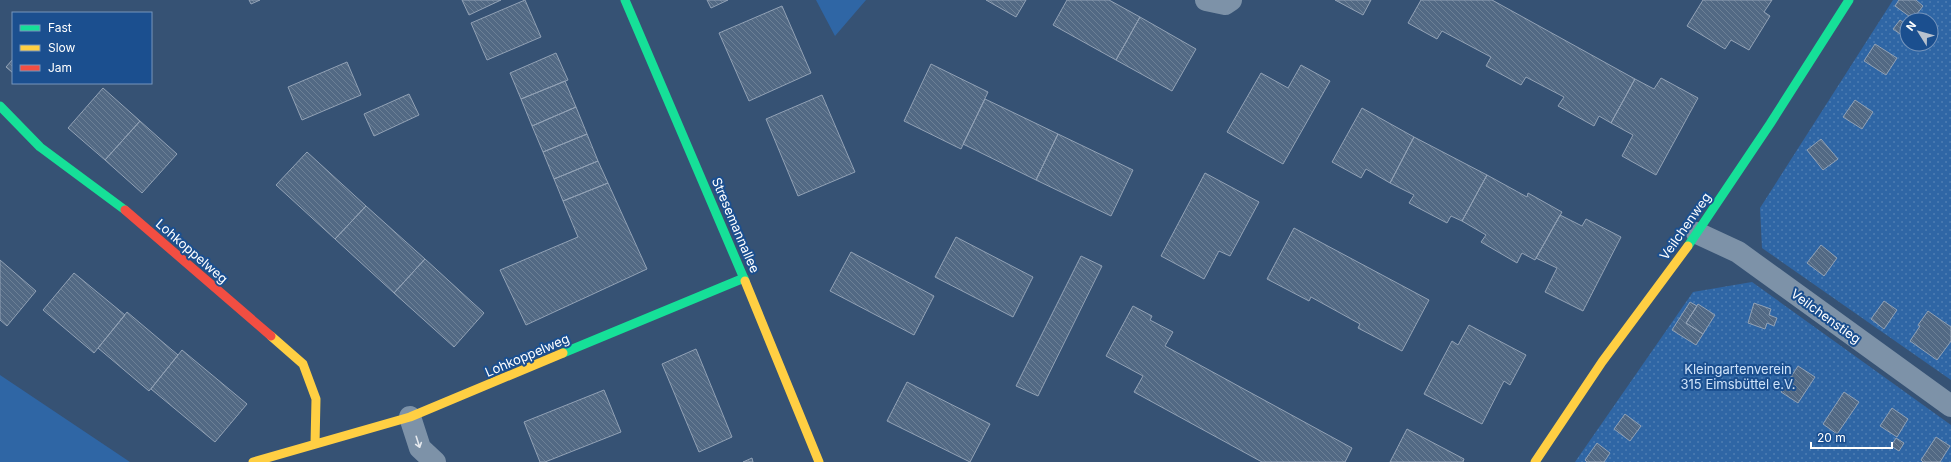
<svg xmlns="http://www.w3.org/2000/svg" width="1951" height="462" font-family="Inter,sans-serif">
  <defs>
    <pattern id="grass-dots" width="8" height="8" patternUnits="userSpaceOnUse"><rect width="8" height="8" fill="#2f66a5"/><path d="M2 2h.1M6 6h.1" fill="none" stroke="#4e7db2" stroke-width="1.8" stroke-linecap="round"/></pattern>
    <pattern id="building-back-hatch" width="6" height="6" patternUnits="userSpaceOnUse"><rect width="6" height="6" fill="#526984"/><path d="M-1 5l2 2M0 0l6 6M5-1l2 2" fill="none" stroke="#6c8096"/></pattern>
  </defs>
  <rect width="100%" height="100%" fill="#365274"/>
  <path fill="url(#grass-dots)" fill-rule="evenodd" d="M1893,0h58v380l-189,-132 -2,-40zM1907,20h24v24h-24z
    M1752,282l199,143v37h-376l118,-170z"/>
  <path fill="#2f66a5" d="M816,0h50l-31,36z
    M0,375l130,87h-130z"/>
  <path fill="url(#building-back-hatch)" stroke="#92a2b6" d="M249,0h11l-9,4z
    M462,0h39l-32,15z
    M525,0l16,37 -54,23 -16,-37z
    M707,0h21l-17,8z
    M986,0h40l-10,17z
    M1067,0h42l31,17 -24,43 -63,-35z
    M1335,0h36l-8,15z
    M1421,0h71l143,79 -24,44 -12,-7 -5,10 -36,-20 6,-9 -38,-20 -5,8 -35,-19 5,-9 -49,-26 -5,8 -29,-16z
    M1703,0h69l-8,12 6,4 -21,34 -18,-10 -6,9 -38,-23z
    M1899,0h17l7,6 -10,13 -18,-13z
    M782,6l29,67 -62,28 -30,-68z
    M1140,17l56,32 -24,42 -56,-31z
    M1900,20l7,5v6l-4,5 -10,-7z
    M1875,44l22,14 -11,17 -22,-14z
    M556,53l12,27 -47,19 -11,-26z
    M13,59v14l-7,-6z
    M347,62l14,33 -59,25 -14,-33z
    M931,64l57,28 -27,57 -57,-28z
    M1301,65l29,16 -47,83 -56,-32 34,-59 27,15z
    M1661,78l37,20 -42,77 -34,-19 11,-21 -22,-12 24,-44 19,10z
    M565,81l11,26 -44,19 -11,-27z
    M103,88l37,33 -35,39 -37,-32z
    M409,94l10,21 -45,21 -10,-22z
    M822,95l33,77 -57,24 -32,-77z
    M985,99l73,35 -22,46 -73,-36z
    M1855,100l18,12 -11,17 -19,-12z
    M576,107l11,27 -44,18 -11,-26z
    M1362,108l52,29 -24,46 -24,-14 -5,9 -29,-16z
    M140,121l37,33 -35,39 -37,-33z
    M587,134l11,27 -44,18 -11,-27z
    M1058,134l75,36 -22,46 -75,-36z
    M1414,137l73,38 -25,46 -11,-5 -4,7 -38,-20 5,-8 -24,-12z
    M1821,139l17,20 -15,11 -16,-20z
    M307,152l59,54 -31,33 -59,-54z
    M598,161l10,22 -45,18 -9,-22z
    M1205,173l54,29 -29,54 -11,-5 -15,28 -43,-23z
    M1487,175l40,22 1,-4 34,19 -27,48 -13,-7 -5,10 -36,-21 5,-7 -24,-14z
    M608,183l39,86 -121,56 -26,-55 78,-33 -15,-36z
    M366,206l59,53 -31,34 -59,-54z
    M1560,215l22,11 4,-7 35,18 -38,74 -38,-19 12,-24 -21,-10z
    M1294,228l135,72 -27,51 -44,-23 2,-4 -49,-27 -2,4 -42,-22z
    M956,237l77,40 -20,40 -78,-40z
    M1821,245l16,13 -13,18 -17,-13z
    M851,252l83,44 -20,39 -84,-44z
    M1081,256l21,10 -64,130 -22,-10z
    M425,259l59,54 -30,34 -60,-54z
    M0,260l36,31 -29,35 -7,-6z
    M74,273l51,42 -31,38 -51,-43z
    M1884,301l13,9 -13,19 -13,-10z
    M1690,302l7,4 -11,17 17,11 -7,11 -24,-15z
    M1754,303l17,6 -2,6 8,3 -3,8 -7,-3 -2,6 -17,-6z
    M1698,304l17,11 -12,19 -17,-11z
    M1133,306l19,10 -2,4 23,12 -8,14 187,102 -7,14h-83l-128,-70 9,-16 -37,-20z
    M1928,311l23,16v14l-14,19 -27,-19 10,-15 -2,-1z
    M127,312l51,43 -29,36 -51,-43z
    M1469,325l57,30 -16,30 -6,-4 -22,43 -58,-30 28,-53 6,4z
    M696,349l36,88 -33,15 -37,-88z
    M182,350l65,54 -32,38 -64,-53z
    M1798,366l17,11 -17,26 -17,-11z
    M907,382l83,42 -20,38 -83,-41z
    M604,390l17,42 -76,30h-5l-16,-40z
    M1844,392l15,10 -22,32 -14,-10z
    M1892,408l16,11 -11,18 -17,-11z
    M1625,414l16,12 -11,15 -16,-12z
    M1407,429l57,30 -1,3h-73z
    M1936,437l14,9 -10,16h-17l-2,-2z
    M1896,438l8,5 -5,8 -8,-5z
    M1597,443l13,10 -6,9h-17l-2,-2z
    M752,458l1,4h-10z"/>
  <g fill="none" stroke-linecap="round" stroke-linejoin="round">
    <path stroke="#7d92a8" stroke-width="22" d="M1206,0l19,4 6,-4
      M1697,233l41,19 213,154
      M410,417l10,31 15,14"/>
    <path stroke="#16e098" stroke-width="9" d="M625,0l120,281
      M0,106l40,41 85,63
      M1688,246l82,-122 79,-124
      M563,353l181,-75"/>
    <path stroke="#ffcf43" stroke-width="9" d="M745,281l74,181
      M271,336l32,28 13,35 -1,45
      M253,462l157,-45 153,-64
      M1535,462l67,-100 86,-116"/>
    <path stroke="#f24e42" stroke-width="9" d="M125,210l146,126"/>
  </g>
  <defs><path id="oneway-shaft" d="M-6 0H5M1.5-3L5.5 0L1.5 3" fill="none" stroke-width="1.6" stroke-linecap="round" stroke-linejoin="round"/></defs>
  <use stroke="#e5e9ee" href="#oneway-shaft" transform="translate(418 442) rotate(72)"/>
  <g text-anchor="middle" stroke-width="4" stroke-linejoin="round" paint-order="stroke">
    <g font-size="13" fill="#fff" stroke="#1b4f8f">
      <text transform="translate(736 225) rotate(67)" y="5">Stresemannallee</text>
      <text transform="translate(1685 226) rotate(-55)" y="5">Veilchenweg</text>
      <text transform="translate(192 251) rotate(41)" y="5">Lohkoppelweg</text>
      <text transform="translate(1826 316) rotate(36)" y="5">Veilchenstieg</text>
      <text transform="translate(527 355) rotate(-23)" y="5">Lohkoppelweg</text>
    </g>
    <g font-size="13" fill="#cfe3fa" stroke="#1b4f8f">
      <text x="1738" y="374">Kleingartenverein<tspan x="1738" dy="15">315 Eimsbüttel e.V.</tspan></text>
    </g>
  </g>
  <rect x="12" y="12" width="140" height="72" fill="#1b4f8f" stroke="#7695bc"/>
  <rect x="20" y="25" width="20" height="6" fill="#16e098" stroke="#7695bc"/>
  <text x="48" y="32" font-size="12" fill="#ffffff">Fast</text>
  <rect x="20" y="45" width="20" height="6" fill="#ffcf43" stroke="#7695bc"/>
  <text x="48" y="52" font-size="12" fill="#ffffff">Slow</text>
  <rect x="20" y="65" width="20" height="6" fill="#f24e42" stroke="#7695bc"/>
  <text x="48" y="72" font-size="12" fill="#ffffff">Jam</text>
  <g transform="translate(1919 32) rotate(307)"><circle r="19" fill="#1b4f8f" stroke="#7695bc"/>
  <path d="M0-3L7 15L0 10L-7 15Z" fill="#b9c2ce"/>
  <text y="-6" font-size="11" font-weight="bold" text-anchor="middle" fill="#ffffff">N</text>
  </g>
  <path d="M1811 442v6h81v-6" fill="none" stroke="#ffffff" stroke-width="2"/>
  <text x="1817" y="442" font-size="12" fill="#ffffff" stroke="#1b4f8f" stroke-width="3" paint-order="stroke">20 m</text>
</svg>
